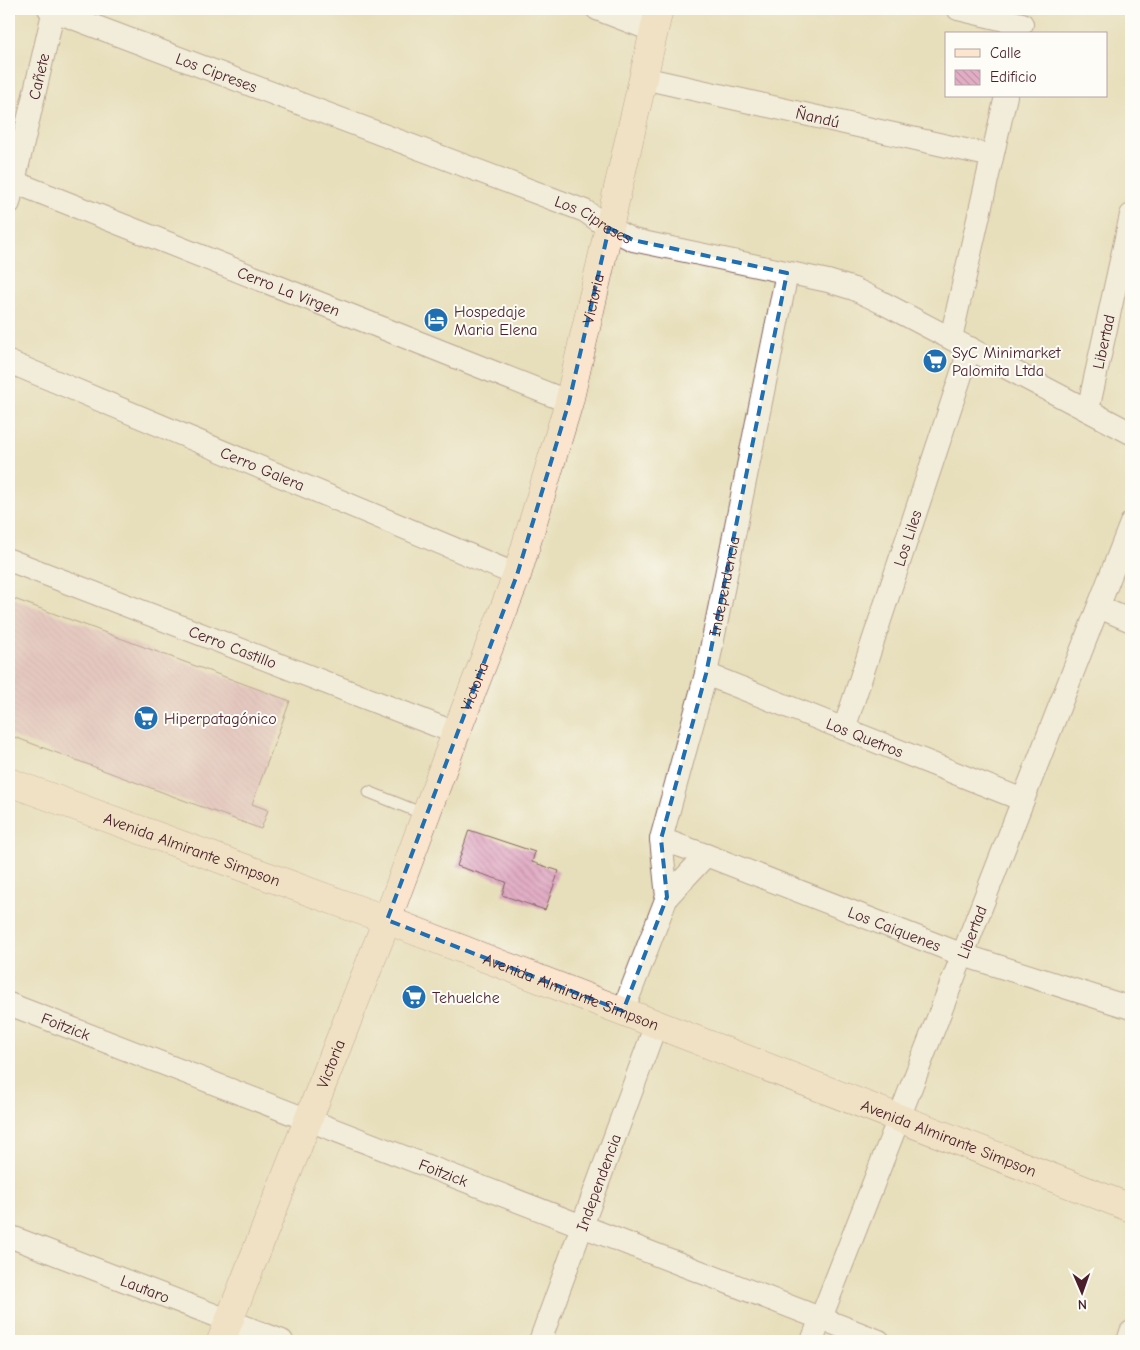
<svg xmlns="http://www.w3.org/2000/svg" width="1140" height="1350" font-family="'Comic Neue',sans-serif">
  <defs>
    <pattern id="building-back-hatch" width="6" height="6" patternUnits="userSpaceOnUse" patternTransform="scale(1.25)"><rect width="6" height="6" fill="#e1adc5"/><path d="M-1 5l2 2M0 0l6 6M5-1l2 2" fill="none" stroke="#c394a9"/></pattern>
  </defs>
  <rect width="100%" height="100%" fill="#fdfcf7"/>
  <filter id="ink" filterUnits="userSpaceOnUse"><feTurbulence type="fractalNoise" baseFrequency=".02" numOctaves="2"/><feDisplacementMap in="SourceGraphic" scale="10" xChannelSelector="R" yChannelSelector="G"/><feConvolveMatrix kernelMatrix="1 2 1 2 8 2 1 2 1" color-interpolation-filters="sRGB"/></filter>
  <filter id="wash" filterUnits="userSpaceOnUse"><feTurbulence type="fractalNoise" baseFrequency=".0096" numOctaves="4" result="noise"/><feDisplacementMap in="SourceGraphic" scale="20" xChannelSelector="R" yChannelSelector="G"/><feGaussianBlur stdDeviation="1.12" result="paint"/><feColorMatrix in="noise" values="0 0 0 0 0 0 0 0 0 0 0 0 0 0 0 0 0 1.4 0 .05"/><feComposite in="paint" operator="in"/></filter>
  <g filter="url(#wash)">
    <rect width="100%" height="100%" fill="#e7dfbb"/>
    <g id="blocks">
      <path fill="url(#building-back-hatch)" d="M9,597l281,104 -38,103 16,6 -7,19 -252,-94v-49l5,-15 -5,-2z
        M469,830l66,22 -3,10 27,9 -14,39 -43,-15 4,-13 -49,-16z"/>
    </g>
  </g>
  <g filter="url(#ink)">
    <use href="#blocks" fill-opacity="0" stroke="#81625d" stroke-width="1"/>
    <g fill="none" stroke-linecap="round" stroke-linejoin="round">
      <defs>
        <path id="lane" d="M369,792l57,23"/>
        <g id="street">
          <path id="s1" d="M49,9l536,202 24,17 24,12 195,41 26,8 27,13 250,131"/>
          <path d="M597,9l57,22"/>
          <path d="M958,9l64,15"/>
          <path id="s2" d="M643,78l349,78"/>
          <path id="s3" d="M9,180l560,222"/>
          <path id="s4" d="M9,203l45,-194"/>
          <path d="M951,338l55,-242"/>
          <path id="s5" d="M9,362l508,213"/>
          <path id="s6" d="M1088,410l43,-195"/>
          <path id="s7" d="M9,560l447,173"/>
          <path d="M1099,607l32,14"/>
          <path id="s8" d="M706,674l317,126"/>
          <path id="s9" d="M844,729l126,-381"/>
          <path id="s10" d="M661,839l45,16 257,100 168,53"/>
          <path id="s11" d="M667,897l-6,-58 45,-165 81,-401"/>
          <path id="s12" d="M9,1004l870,337"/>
          <path d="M623,1011l44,-114 39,-42"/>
          <path id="s13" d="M9,1236l273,105"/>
          <path id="s14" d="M540,1341l116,-317"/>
          <path id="s15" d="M812,1341l319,-818"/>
          <path d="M1128,1341l3,-9"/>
        </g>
        <g id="secondary">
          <path id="s16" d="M9,782l378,138 744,288"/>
          <path id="s17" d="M221,1341l166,-421 69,-187 61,-158 52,-173 90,-393"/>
        </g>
      </defs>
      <use href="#lane" stroke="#81625d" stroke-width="13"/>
      <use href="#street" stroke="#81625d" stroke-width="24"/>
      <use href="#secondary" stroke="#81625d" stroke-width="29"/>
      <use href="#lane" stroke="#fff" stroke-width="11"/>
      <use href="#street" stroke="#fff" stroke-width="22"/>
      <use href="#secondary" stroke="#fbe5cf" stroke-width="28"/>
    </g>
  </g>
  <path d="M0 0H1140V1350H0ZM609,228l24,12 154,33 -81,401 -45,165 6,58 -44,114 -236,-91 130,-345 52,-173z" fill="#e7dfbb" fill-opacity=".55" fill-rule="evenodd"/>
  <path fill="none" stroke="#1f6fb2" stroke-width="4" stroke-dasharray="10 6" stroke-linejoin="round" d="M609,228l24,12 154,33 -81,401 -45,165 6,58 -44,114 -236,-91 130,-345 52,-173z"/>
  <defs>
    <symbol id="hotel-disc" viewBox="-11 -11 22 22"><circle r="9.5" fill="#1f6fb2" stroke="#fdfcf7"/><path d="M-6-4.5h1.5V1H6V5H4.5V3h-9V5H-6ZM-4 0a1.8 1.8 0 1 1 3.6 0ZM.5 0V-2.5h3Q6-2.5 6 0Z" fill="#fff"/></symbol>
    <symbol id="supermarket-disc" viewBox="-11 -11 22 22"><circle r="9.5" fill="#1f6fb2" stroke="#fdfcf7"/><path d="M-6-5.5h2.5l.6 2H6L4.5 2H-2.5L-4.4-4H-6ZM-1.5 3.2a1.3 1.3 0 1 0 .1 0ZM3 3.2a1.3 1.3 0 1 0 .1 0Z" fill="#fff"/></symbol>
  </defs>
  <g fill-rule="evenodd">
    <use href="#hotel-disc" x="422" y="306" width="28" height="28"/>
    <use href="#supermarket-disc" x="921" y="347" width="28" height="28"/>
    <use href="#supermarket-disc" x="132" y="704" width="28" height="28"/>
    <use href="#supermarket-disc" x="400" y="983" width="28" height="28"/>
  </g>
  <g text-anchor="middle" stroke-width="4" stroke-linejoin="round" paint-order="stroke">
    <g font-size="16" fill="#4a1f2b" stroke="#fdfcf7">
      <text dy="6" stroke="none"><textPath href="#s1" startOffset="179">Los Cipreses</textPath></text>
      <text dy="6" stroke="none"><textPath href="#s4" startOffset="130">Cañete</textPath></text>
      <text dy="6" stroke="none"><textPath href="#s2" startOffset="179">Ñandú</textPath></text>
      <text dy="6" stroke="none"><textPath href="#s1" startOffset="584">Los Cipreses</textPath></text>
      <text dy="6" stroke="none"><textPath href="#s3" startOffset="301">Cerro La Virgen</textPath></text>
      <text dy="6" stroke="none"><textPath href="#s17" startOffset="1108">Victoria</textPath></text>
      <text dy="6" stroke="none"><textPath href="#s6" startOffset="70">Libertad</textPath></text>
      <text dy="6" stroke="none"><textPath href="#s5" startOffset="275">Cerro Galera</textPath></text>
      <text dy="6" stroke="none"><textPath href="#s9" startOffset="201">Los Liles</textPath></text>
      <text dy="6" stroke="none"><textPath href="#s11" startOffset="319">Independencia</textPath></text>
      <text dy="6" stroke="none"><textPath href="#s7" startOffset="240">Cerro Castillo</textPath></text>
      <text dy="6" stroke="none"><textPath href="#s17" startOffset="702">Victoria</textPath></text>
      <text dy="6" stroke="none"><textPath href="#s8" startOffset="171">Los Quetros</textPath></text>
      <text dy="6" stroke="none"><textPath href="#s16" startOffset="195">Avenida Almirante Simpson</textPath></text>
      <text dy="6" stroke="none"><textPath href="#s10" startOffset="250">Los Caiquenes</textPath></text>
      <text dy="6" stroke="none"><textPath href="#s15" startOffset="439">Libertad</textPath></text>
      <text dy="6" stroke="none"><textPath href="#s16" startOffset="600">Avenida Almirante Simpson</textPath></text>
      <text dy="6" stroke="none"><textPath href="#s12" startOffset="61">Foitzick</textPath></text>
      <text dy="6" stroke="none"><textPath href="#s17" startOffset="298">Victoria</textPath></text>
      <text dy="6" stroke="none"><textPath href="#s16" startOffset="1005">Avenida Almirante Simpson</textPath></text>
      <text dy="6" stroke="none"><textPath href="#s12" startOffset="466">Foitzick</textPath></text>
      <text dy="6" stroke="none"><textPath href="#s14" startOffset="169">Independencia</textPath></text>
      <text dy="6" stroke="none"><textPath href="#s13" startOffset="146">Lautaro</textPath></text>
    </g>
    <g font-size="16" fill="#4a1f2b" stroke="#fdfcf7" text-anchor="start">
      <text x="454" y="317">Hospedaje<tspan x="454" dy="18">Maria Elena</tspan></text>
      <text x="952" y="358">SyC Minimarket<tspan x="952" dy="18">Palomita Ltda</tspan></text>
      <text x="164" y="724">Hiperpatagónico</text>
      <text x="432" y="1003">Tehuelche</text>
    </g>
  </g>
  <rect width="1140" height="1350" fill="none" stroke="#fdfcf7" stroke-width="30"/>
  <rect x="945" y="32" width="162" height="65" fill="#fdfcf7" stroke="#b5a4a5"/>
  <rect x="955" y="49" width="25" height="8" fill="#fbe5cf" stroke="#b5a4a5"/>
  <text x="990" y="58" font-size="15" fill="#4a1f2b">Calle</text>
  <rect x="955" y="70" width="25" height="15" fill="url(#building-back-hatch)" stroke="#b5a4a5"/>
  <text x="990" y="82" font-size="15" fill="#4a1f2b">Edificio</text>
  <g transform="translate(1082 1292) rotate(178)" stroke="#fdfcf7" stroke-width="4" paint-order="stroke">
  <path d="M0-4L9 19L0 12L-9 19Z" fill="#4a1f2b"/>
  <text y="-8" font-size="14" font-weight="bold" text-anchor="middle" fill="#4a1f2b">N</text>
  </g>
</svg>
